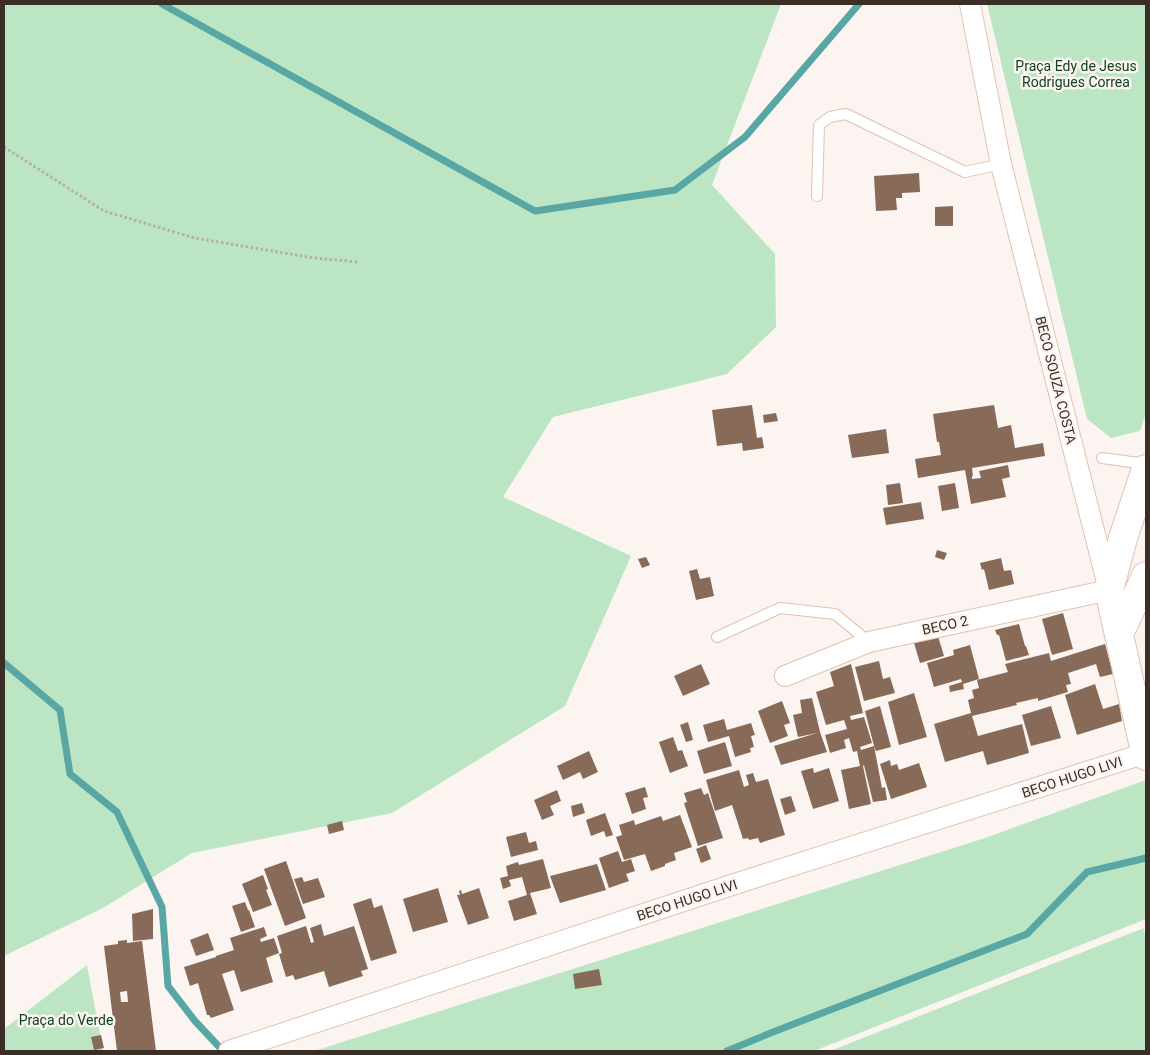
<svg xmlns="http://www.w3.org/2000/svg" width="1150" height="1055" font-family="Roboto,sans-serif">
  <rect width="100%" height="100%" fill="#fbf4f0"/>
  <path fill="#bce6c3" d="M4,4h777l-69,181 63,69 1,73 -49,47 -174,43 -50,80 128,59 -66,150 -173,107 -200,40 -89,55 -99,48z
    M987,4h159v409l-6,18 -29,7 -24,-19z
    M1146,780v139l-332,132h-500l671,-213z
    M1144,928l2,17v106h-316z
    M87,965l16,86h-99v-22z"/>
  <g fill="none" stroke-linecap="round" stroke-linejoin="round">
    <path stroke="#59a7a5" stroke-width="7" d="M162,4l373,207 140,-21 70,-53 114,-133
      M4,663l56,47 10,64 47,38 45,95 6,79 27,35 28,30
      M727,1051l46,-19 254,-98 60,-62 59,-14"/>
  </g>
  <path fill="#886a58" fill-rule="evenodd" d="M919,173l1,19 -18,1v5h-6l1,12 -21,1 -2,-35z
    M953,206v20h-18v-19z
    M752,405l5,33 5,-1 2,11 -21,3 -1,-8 -25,3 -5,-36z
    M994,405l4,23 13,-3 4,23 28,-5 2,13 -73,12 1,8h-1v3l9,-1 -2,-7 29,-6 2,12 -8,2 4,18 -35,7 -6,-34 -47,8 -3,-19 26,-4 -2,-13h-2l-4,-28z
    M776,413l2,8 -14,2 -1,-8z
    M886,429l3,24 -37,5 -4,-23z
    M900,483l3,20 -15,2 -2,-20z
    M955,483l4,25 -17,3 -4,-25z
    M921,502l3,17 -38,6 -3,-17z
    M937,550l10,3 -3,7 -9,-3z
    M646,557l4,8 -8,3 -4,-9z
    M1001,558l3,13 7,-1 3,14 -25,6 -5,-21 -2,1 -2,-7z
    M697,569l3,10 10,-2 4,19 -18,4 -7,-29z
    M1063,613l10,36 -21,6 -10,-36z
    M1019,624l6,22h1l3,9 -23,6 -7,-26h-2l-2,-5z
    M937,633l7,23 -24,7 -6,-20 3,-1 -1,-3z
    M1105,644l8,30 -13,3 -4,-13 -28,9 3,11 -5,1 2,7 -30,9v-3l-22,5 1,2 -45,11 6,20 44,-12 7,29 -42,12 -4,-14 -38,11 -11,-38 37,-11 -3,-13 6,-2 -2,-8 7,-2 -2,-8 31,-8 -3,-8 44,-11 2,8z
    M970,645l9,34 -16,5 1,5 -14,3 -1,-6 13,-4 -1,-3 -27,8 -7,-24 27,-8 -1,-5z
    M879,661l4,18 7,-2 5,16 -31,8 -9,-34z
    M701,664l9,20 -27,12 -9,-20z
    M851,664l12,49 -13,3 1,4 13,-3 8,26 -12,4 1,3 13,-4 -9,-35 15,-5 11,41 -15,4 -2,-5 8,42 3,-1 2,13 -14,2 -9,-37 -1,1 8,38 -22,5 -8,-39 19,-4 -3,-15 -4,1 -4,-14 -5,2 2,8 -16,5 -5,-18 22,-6 -3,-9 -18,5 -10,-33 18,-6 -4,-14z
    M1095,684l8,25 16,-5 3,17 -45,14 -12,-40z
    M914,693l13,44 -28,8 -11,-43z
    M812,698l8,34 7,20 -46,13 -7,-19 43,-13 -19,4 -5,-22 9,-2 -2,-13z
    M782,701l8,22 -6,2 4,11 -18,7 -12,-32z
    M1051,706l10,32 -30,8 -9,-31z
    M724,719l3,11 24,-7 4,12 -4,1 3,11 -4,1 1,4 -16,5 -6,-21 -21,6 -5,-17z
    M688,722l5,18 -7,2 -6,-17z
    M673,737l5,14 4,-1 6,16 -18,7 -11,-31z
    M725,742l7,24 -28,8 -7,-23z
    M589,751l9,21 -15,7 -3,-7 -17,8 -6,-14z
    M890,760l1,6 6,-2 2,6 20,-7 8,24 -36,12 -11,-35z
    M813,768l1,5 15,-5 10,33 -26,8 -12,-38z
    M739,770l5,17 5,-2 -3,-10 7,-2 3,9 12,-3 17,56 -25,8 -2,-5 -9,2 -1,-2 -5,1 -11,-34 -17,6 -9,-31z
    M645,787l3,10 -5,1 3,11 -14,5 -7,-21z
    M701,788l3,7 4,-2 15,45 -25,8 -14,-43 3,-1 -3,-9z
    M557,790l4,11 -11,5 4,9 -12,5 -8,-20z
    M791,796l5,15 -11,4 -5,-16z
    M582,803l3,10 -12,4 -2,-11z
    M605,813l8,22 -7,2 -2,-6 -13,5 -5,-16z
    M680,815l12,32 -18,6 2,7 -11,4v2l-14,5 -6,-17 -21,6 -8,-23 6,-2 -3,-10 15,-5 1,5 26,-9 2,5z
    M342,821l2,9 -15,4 -2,-9z
    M526,832l3,11 7,-2 2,9 -27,7 -5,-20z
    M706,845l5,14 -10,4 -5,-14z
    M618,851l4,11 9,-3 4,12 -9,3 3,7 -20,7 -10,-30z
    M543,859l8,29 -21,5 7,21 -23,7 -6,-20 19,-6 -5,-18 -13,3 2,6 -8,3 -3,-11 8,-2 -2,-10 12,-4 1,3z
    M286,861l20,57 -21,8 -21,-57z
    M597,864l9,26 -46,13 -10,-27z
    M263,875l5,14 -2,1 6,15 -19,7 -11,-28z
    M302,877l2,5 14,-4 7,19 -22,7 -9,-25z
    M438,888l10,34 -35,10 -10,-33z
    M479,888l10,30 -21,7 -11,-30h3l-1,-4 2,-1 1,4z
    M371,898l3,10 8,-3 15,48 -26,8 -18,-57z
    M245,902l3,8h1l6,17 -14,5 -9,-26z
    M153,909v30l-20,2 -1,-27z
    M321,924l3,12 30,-10 14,43 -7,2 2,5 -34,11 -5,-16 -29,9 -2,-5 -7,2 -7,-23 3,-1 -5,-17 29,-10 5,17 3,-1 -4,-14z
    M264,927l3,9 -7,3 1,3 13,-4 5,15 -13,5 7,24 -32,10 -7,-22 -12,4 12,36 -23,8 -2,-3h-2l-9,-32 -8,3 -6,-19 32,-10v-1l18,-6 -4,-12z
    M208,933l6,17 -18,6 -6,-16z
    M127,940v3l15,-2 14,110h-39l-13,-105 14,-2v-3zM127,991l1,11h-7l-1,-10z
    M599,969l3,16 -27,4 -2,-15z
    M101,1035l3,13 -10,2 -3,-13z"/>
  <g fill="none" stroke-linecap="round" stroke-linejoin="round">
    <defs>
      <path id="lane" d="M817,196l2,-71 11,-8 16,-3 119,58 36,-8
        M1102,458l44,6
        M717,637l63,-29 55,6 34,28"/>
      <path id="street" d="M785,676l84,-34 240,-52 -108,-426 -31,-160
        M229,1051l515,-170 402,-128"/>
      <path id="secondary" d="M1146,469l-23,69 -14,52 37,166
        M1119,634l27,-58"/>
    </defs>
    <use href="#lane" stroke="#e3c1ae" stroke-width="12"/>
    <use href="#street" stroke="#e3c1ae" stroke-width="22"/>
    <use href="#secondary" stroke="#e3c1ae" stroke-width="30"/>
    <path stroke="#b7aea9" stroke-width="3" stroke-dasharray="2.5 2.5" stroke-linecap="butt" d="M4,147l100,64 91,27 119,20 44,4"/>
    <use href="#lane" stroke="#fff" stroke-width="10"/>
    <use href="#street" stroke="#fff" stroke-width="20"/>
    <use href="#secondary" stroke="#fff" stroke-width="28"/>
  </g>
  <g text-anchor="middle" stroke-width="5" stroke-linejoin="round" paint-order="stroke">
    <g font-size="14" fill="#0f421e" stroke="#fbf4f0">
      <text x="1076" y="71">Praça Edy de Jesus<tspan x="1076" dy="16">Rodrigues Correa</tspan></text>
      <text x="66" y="1025">Praça do Verde</text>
    </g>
    <g font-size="14" fill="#3b2e27" stroke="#fbf4f0">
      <text transform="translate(1056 380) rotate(76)" y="5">BECO SOUZA COSTA</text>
      <text transform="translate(945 625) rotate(-12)" y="5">BECO 2</text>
      <text transform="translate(1072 777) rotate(-18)" y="5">BECO HUGO LIVI</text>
      <text transform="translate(687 900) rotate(-18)" y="5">BECO HUGO LIVI</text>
    </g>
  </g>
  <rect width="1150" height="1055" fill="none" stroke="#3b2e27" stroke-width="10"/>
</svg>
